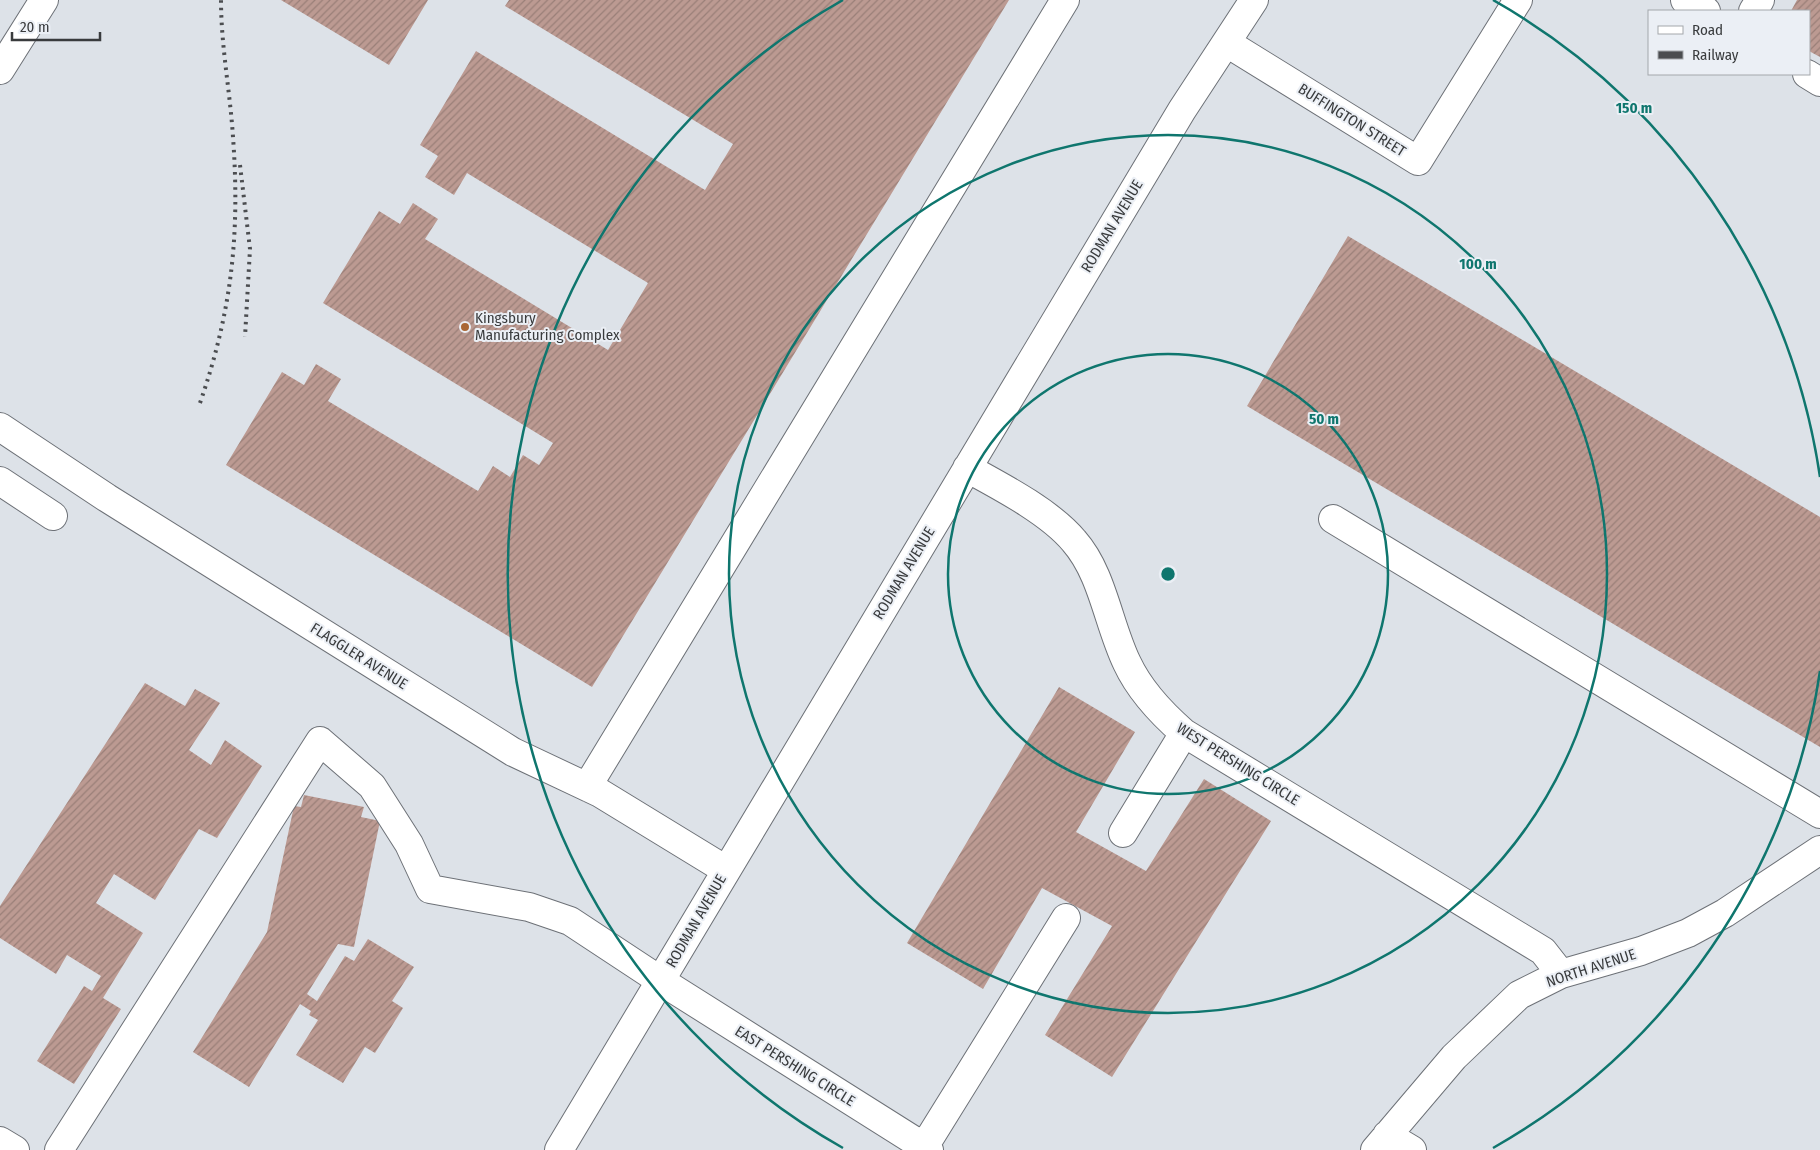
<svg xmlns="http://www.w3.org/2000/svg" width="1820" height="1150" font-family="'Fira Sans Condensed',sans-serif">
  <defs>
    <pattern id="building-hatch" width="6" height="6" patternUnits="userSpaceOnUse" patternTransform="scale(1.25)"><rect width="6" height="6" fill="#bc9a92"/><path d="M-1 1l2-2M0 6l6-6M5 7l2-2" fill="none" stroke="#9a7f78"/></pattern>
  </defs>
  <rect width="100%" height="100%" fill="#dde2e8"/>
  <path fill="url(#building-hatch)" d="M281,0h147l-39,65z
    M509,0h500l-417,687 -366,-222 56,-93 22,13 12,-21 25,15 -13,22 150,90 15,-25 17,11 13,-22 16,10 14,-22 -230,-140 56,-92 21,13 13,-21 25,16 -13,20 183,111 40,-67 -181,-110 -13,22 -29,-18 13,-21 -18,-11 56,-94 229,139 28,-46 -228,-138z
    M1797,0h23v57l-11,-6v-40h-18z
    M1348,236l472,281v230l-573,-341z
    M145,683l40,23 10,-17 25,14 -31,47 22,15 14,-25 37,26 -45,72 -18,-9 -44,71 -41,-26 -18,29 47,30 -40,65 18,11 -47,75 -37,-23 47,-75 8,5 9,-15 -34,-21 -11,19 -56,-36v-32z
    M1059,687l76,45 -59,100 70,39 58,-92 67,42 -159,256 -67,-42 67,-109 -70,-38 -59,101 -76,-46z
    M304,795l60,12 -3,10 19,4 -26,126 -16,-3 -31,50 10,7 28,-45 9,5 14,-22 46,28 -22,34 11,7 -28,45 -10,-6 -22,36 -47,-28 22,-35 -9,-5 2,-4 -11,-7 -51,83 -56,-35 74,-120 27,-126 7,1z"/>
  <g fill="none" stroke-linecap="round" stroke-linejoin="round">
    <defs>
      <path id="minor" d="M1685,0l21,11
        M1753,11l7,-11
        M1227,43l191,118 100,-161
        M0,70l44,-70
        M1807,74l13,8
        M0,427l107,71 406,254 87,41 126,77
        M967,468c33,18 83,44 107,73 29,33 34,83 53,122 13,28 34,50 57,70l359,218 18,23
        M0,481l53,35
        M1333,519l487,295
        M587,787l478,-787
        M1123,833l61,-100
        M1387,1135l25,15
        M0,1141l15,9
        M924,1147l142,-229
        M59,1150l261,-409 52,45 37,58 21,45 99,18 41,14 91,60 268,169
        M559,1150l623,-1040 72,-110
        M1375,1150l79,-93 65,-62 42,-21 80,-23 47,-18 37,-20 95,-63"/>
    </defs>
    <use href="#minor" stroke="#6d7177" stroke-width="30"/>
    <use href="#minor" stroke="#fff" stroke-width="28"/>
    <path stroke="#4b4d50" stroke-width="4" stroke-dasharray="2.5 5" stroke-linecap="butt" d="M240,165l10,84 -5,88
      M200,403c32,-93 40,-169 33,-266 -3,-46 -12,-91 -12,-137"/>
  </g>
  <g fill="none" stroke="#0f766e" stroke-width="2.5">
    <circle cx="1168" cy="574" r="220"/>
    <circle cx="1168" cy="574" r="439"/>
    <path d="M1820 671A659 659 0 0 1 1493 1148M843 1148A659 659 0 0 1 843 0M1493 0A659 659 0 0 1 1820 477"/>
  </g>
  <circle fill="#aa6735" stroke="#ebeff5" stroke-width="2" cx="465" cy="327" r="5"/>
  <g text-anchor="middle" stroke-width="4" stroke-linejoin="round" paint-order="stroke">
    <g font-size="15" fill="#393b3d" stroke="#ebeff5">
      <text transform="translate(1352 120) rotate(32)" y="5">BUFFINGTON STREET</text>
      <text transform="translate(1112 226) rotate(-59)" y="5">RODMAN AVENUE</text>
      <text transform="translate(904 573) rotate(-59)" y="5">RODMAN AVENUE</text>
      <text transform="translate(359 656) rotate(32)" y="5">FLAGGLER AVENUE</text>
      <text transform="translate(1238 764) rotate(32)" y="5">WEST PERSHING CIRCLE</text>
      <text transform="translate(696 921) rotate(-60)" y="5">RODMAN AVENUE</text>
      <text transform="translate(1591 968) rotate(-18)" y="5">NORTH AVENUE</text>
      <text transform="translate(795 1066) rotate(32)" y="5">EAST PERSHING CIRCLE</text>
    </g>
    <g font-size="15" fill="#393b3d" stroke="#ebeff5" text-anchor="start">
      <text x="475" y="323">Kingsbury<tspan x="475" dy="17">Manufacturing Complex</tspan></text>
    </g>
  </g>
  <circle cx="1168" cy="574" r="8" fill="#0f766e" stroke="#ebeff5" stroke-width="2.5"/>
  <g font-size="15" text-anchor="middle" font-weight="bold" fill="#0f766e" stroke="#ebeff5" stroke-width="4" stroke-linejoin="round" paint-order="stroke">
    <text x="1634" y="113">150 m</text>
    <text x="1478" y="269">100 m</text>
    <text x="1324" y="424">50 m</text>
  </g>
  <rect x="1648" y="10" width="162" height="65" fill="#ebeff5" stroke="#a4a7ab"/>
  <rect x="1658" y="26" width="25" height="8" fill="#ffffff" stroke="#a4a7ab"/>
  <text x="1692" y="35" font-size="15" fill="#393b3d">Road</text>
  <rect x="1658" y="51" width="25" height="8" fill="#4b4d50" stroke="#a4a7ab"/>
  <text x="1692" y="60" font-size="15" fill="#393b3d">Railway</text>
  <path d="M12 32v8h88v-8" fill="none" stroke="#393b3d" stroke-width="2.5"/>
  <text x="20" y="32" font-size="15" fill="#393b3d" stroke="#ebeff5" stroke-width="4" paint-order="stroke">20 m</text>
</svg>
